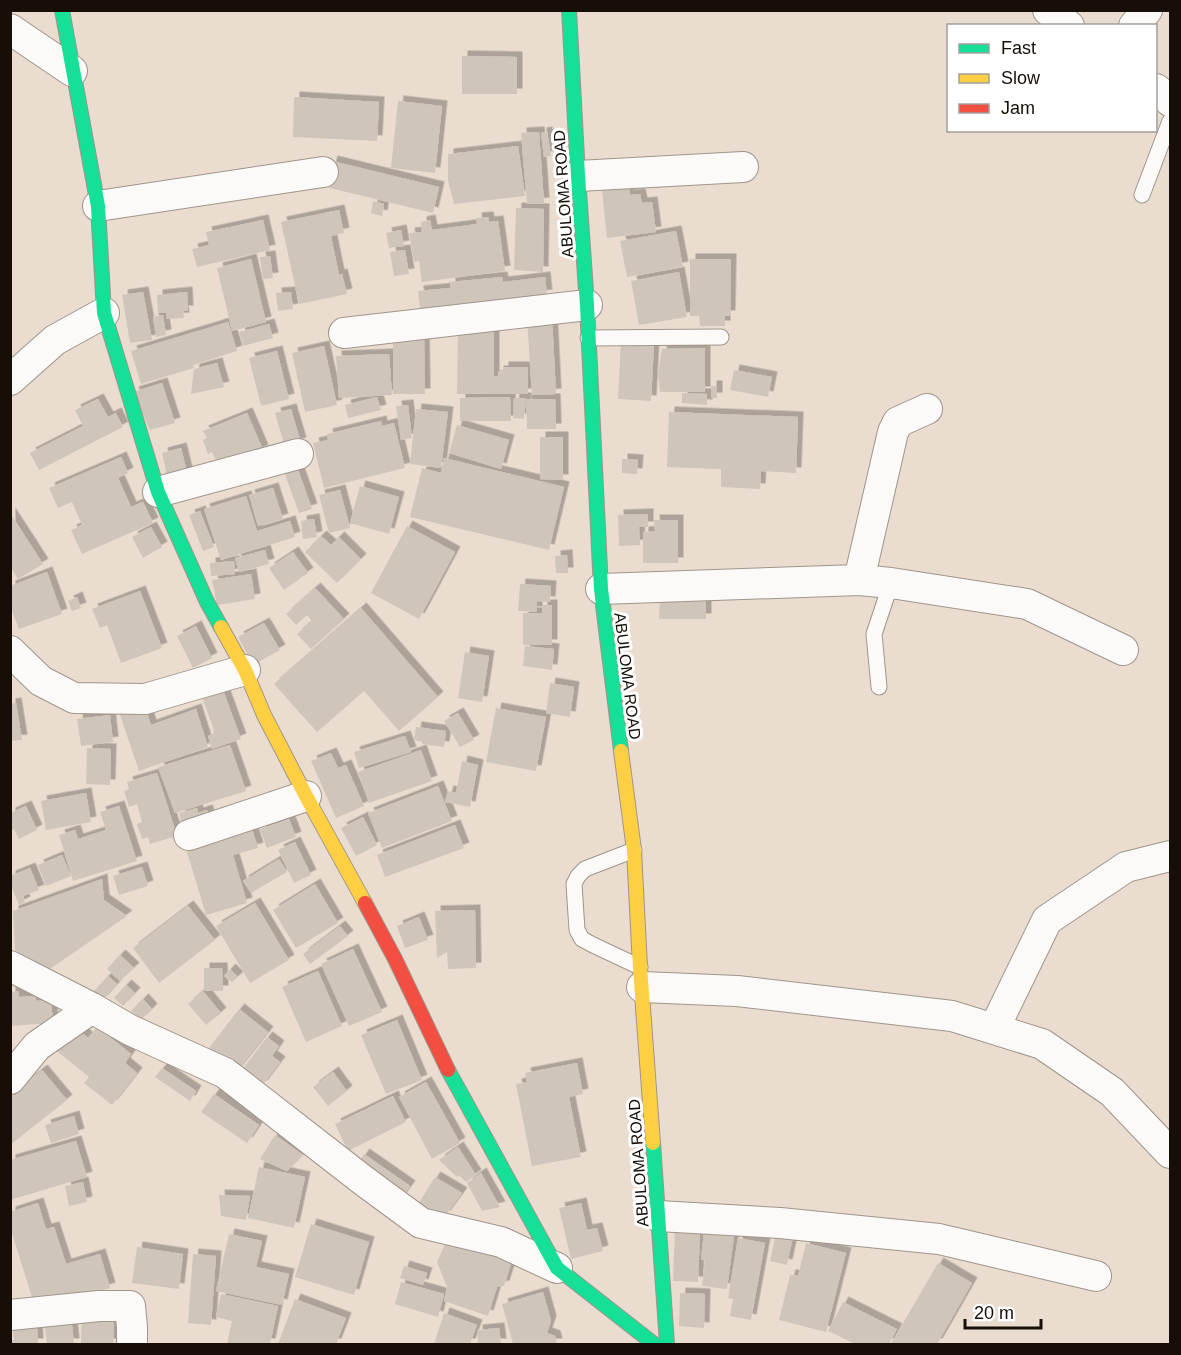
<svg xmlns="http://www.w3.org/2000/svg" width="1181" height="1355" font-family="Arial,sans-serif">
  <defs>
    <filter id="shadow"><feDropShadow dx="5.5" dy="-5.5" stdDeviation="0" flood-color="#0004"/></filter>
  </defs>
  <rect width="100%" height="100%" fill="#eaddd0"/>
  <path fill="#d0c5bb" filter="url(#shadow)" d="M462,56l55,1v37h-55z
    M294,97l85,5 -2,39 -84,-4z
    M398,101l44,5 -7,67 -44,-5z
    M539,132l5,71 -17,1 -6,-71z
    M547,132l4,24 -7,1 -3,-24z
    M518,146l7,50 -71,8 -6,-24v-26z
    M332,161l107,26 -6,26 -107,-26z
    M629,186l1,9 10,-1 2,9 10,-1 4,30 -49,6 -5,-48z
    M373,201l11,3 -2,12 -11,-3z
    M516,208l28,1 -1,63 -29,-2z
    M339,210l5,23 -13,3 8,39 3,-1 5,20 -48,10 -18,-82z
    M488,217l1,5 9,-1 7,50 -83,11 -3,-21 -5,1 -5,-29 13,-1 -1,-10 9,-2 2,10 45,-6 -1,-6z
    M263,220l7,30 -73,17 -5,-18 17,-4 -3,-13z
    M401,230l3,16 -15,2 -3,-15z
    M676,231l7,36 -56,10 -7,-36z
    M405,250l4,24 -15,2 -4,-24z
    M270,256l3,22 -10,1 -3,-22z
    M251,259l15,63 -34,9 -15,-63z
    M690,259h41l-1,57h-5v10h-25l-1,-10h-9z
    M679,272l8,45 -48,8 -8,-44z
    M502,277l1,5 42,-5 2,18 -127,14 -2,-18 32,-3v-6z
    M143,292l9,48 -22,3 -8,-48z
    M187,292l1,19h-5l1,7 -17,1 -1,-6h-8l-1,-18z
    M291,292l2,17 -15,2 -2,-18z
    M163,315l3,20 -10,2 -3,-20z
    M552,317l4,77 -24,1 -5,-76z
    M228,322l9,29 -44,14 1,3 -53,16 -10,-33z
    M269,324l4,14 -30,8 -4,-14z
    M458,331l36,1v44h4v-5h5v-4h25v27h-71z
    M393,333h31l1,61h-32z
    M621,342l33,2 -3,57 -33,-2z
    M324,346l13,59 -32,7 -13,-59z
    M705,348v44h-45l-2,-20 4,-23z
    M277,351l12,48 -28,7 -12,-48z
    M389,354l3,41 -53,3 -3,-42z
    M217,363l7,24 -33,7 3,-25z
    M734,370l38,7 -4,20 -38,-7z
    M162,383l13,40 -25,7 -17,-38z
    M711,386h6v12h-6z
    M682,393l25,1v11l-25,-2z
    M377,397l4,13 -33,8 -3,-13z
    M510,397l1,24h-51v-23z
    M514,398h12l-2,21 -11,-1z
    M98,399l10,18 8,-4 7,14 -84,43 -9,-17 53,-27 -8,-16z
    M526,399h29l1,30h-29z
    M408,405l4,33 -11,2 -5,-34z
    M291,409l10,34 -16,4 -10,-34z
    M416,409l32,3 -7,56 -31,-4z
    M669,412l129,5 -2,56 -35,-2 -1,18 -39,-2v-18l-54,-2z
    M247,413l16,37 -43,19 -8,-17 -4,2 -5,-14 4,-2 -4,-7z
    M381,421l1,5 12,-3 11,45 -81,20 -11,-45 15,-3 -1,-6z
    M457,425l52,15 -8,29 -52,-16z
    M540,437h23v43l-23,-1z
    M181,448l7,28 -20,4 -6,-27z
    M121,457l7,16 -10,5 13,29 12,-5 10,21 -71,31 -11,-24 11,-5 -10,-23 -14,6 -9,-20z
    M444,458l120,29 -15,63 -139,-33 12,-49 19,5z
    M622,459l16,1 -1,14 -15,-1z
    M295,461l17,48 -13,4 -17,-47z
    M360,486l39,11 -10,37 -39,-11z
    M273,488l10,31 -25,7 -9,-31z
    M340,490l10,38 -21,5 -10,-38z
    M246,496l11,35 33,-10 5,16 -74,23 -17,-51z
    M200,511l14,36 -11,4 -14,-36z
    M10,513l33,51 -25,15 -8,-13z
    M648,514v13h-9l1,18 -21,1 -1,-31z
    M314,519l3,18 -14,2 -2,-18z
    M654,520h24v43h-35v-31l12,-1z
    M407,526l48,26 -36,67 -48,-26z
    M151,527l11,20 -19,11 -11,-21z
    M321,536l10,9 8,-8 22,22 -24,24 -32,-31z
    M265,550l4,14 -30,8 -4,-14z
    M293,552l15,21 -24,17 -15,-22z
    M567,555l1,18h-12l-1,-17z
    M234,561l1,13 -24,2 -1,-13z
    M47,572l15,42 -43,15 -9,-23v-20z
    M251,574l4,25 -38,6 -5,-25z
    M520,584l31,2 -1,16 -13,-1v11l-19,-1z
    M315,588l29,31 -33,30 -14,-15 15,-13 -5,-6 -11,10 -10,-11z
    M140,591l22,57 -41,15 -14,-38 -7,3 -8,-19z
    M660,594h46v25h-47z
    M77,597l4,11 -9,3 -4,-10z
    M542,605h10v40h-29v-32h19z
    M361,608l77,89 -39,34 -35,-40 -47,41 -43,-48z
    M264,623l16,27 -27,15 -15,-28z
    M196,626l16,32 -19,10 -16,-32z
    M525,646l29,3 -2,21 -29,-4z
    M465,652l24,4 -7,46 -24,-4z
    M220,682l21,57 -29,10 -4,-13 7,-3 -16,-44z
    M550,683l24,4 -4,30 -24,-4z
    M16,703l6,37 -12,1v-37z
    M144,704l7,21 45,-16 12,38 -69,24 -20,-59z
    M496,708l50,9 -10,54 -50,-9z
    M458,713l16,27 -14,7 -16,-26z
    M110,715l3,27 -32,4 -4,-27z
    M416,727l30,4 -2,16 -22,-3v-2l-8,-2z
    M405,736l6,16 -52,16 -5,-16z
    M230,745l16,46 -71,22 -17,-46z
    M87,748l24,1 -1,36 -24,-1z
    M421,750l11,31 -63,22 -11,-31z
    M331,753l7,15 8,-3 18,41 -28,12 -25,-57z
    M462,761l16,4 -8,42 -25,-5 3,-11 8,2z
    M157,773l20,63 -27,8 -2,-7 -6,2 -5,-15 5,-2 -5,-18 -8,3 -5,-16 5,-2 -2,-7z
    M438,786l14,35 -70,27 -14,-35z
    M86,793l5,29 -45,8 -5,-29z
    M26,806l11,24 -18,9 -5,-10 -4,2v-18z
    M119,806l18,55 -64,20 -14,-46 16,-5 3,9 28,-9 -6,-18z
    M197,808l1,5 9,-3 2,5 -24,19 -6,-21z
    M363,817l14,28 -21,11 -15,-28z
    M289,819l7,18 -29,11 -7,-19z
    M250,823l8,25 -25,7 14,48 -41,12 -22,-73z
    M455,825l9,23 -79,29 -8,-22z
    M295,842l16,33 -17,8 -16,-33z
    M62,855l9,21 -25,10 -8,-21z
    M279,859l8,13 -36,21 -8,-12z
    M142,867l6,19 -29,9 -6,-19z
    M30,868l9,22 -16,6 2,6 -6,3 -9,-22v-7z
    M102,879l2,21 23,16 -77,53 -35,-19 -2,-39z
    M315,884l23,39 -42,25 -23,-38z
    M255,903l34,57 -39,23 -34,-57z
    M188,906l27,34 -56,43 -26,-35z
    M475,910l1,58 -28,1 -1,-17 -10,6 -2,-47z
    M419,917l9,23 -23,8 -8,-22z
    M340,926l8,10 -38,28 -7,-10z
    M353,949l29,63 -33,14 -28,-62z
    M120,955l14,13 -14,13 -13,-12z
    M204,968h18l1,23h-19z
    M230,969l8,8 -6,5 -8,-6z
    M318,971l24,55 -36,16 -24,-55z
    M108,976l9,8 -15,17 -9,-9z
    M126,985l9,8 -12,13 -9,-8z
    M19,991v6l17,-1v5l15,-1 2,23 -43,3v-34z
    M203,991l18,22 -15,12 -18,-21z
    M143,999l9,10 -11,11 -10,-9z
    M239,1009l29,23 -31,39 -28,-23z
    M397,1020l25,60 -36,14 -25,-59z
    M72,1024l16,14 9,-11 34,27 -6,9 12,10 -25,32 -28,-22 5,-6 -36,-29z
    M267,1037l12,9 -7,10 8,6 -18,24 -21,-15z
    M577,1063l6,31 -14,3 12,60 -49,9 -16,-82 11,-2 -2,-9z
    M162,1068l34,23 -6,10 -35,-24z
    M42,1070l25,30 -57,45v-50z
    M333,1072l14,19 -19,15 -15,-19z
    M426,1082l34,61 -28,16 -33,-62z
    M214,1094l45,31 -12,18 -46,-31z
    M393,1096l13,26 -58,29 -13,-27z
    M74,1116l5,18 -28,9 -6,-18z
    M275,1135l28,20 -16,16 -27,-12z
    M76,1141l11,36 -77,23v-40z
    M458,1147l18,28 -10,7 -7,-7 -2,2 -18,-17z
    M364,1154l46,32 -9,12 -45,-32z
    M259,1167l46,10 -11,51 -46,-10z
    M481,1173l19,34 -18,4 -15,-28z
    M435,1177l27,16 -17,23 -28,-10z
    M83,1182l4,20 -18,4 -4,-20z
    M219,1195l31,1 -4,24 -25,-4z
    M38,1203l8,26 8,-2 12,37 34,-10 10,34 -74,22 -26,-83v-15z
    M581,1203l6,27 10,-2 6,23 -32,8 -12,-51z
    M311,1224l58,18 -15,53 -59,-18z
    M675,1230l25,1 -2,51 -25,-1z
    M704,1232l30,4 -7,53 -25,-3 3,-26 -4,-1z
    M776,1233l17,4 -6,28 -17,-4z
    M229,1234l33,7 -6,26 33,7 -7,31 -66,-14z
    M738,1238l27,5 -14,77 -21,-4 3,-17 -5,-1z
    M447,1240l65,21 -8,25 -7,1 -9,29 -44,-15 3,-14 -10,-25z
    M806,1243l40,10 -20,79 -47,-12 11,-45 8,1z
    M137,1247l46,7 -4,35 -47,-6z
    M193,1254l23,2 -5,69 -23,-2z
    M938,1263l34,20 -35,61h-46z
    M404,1266l23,7 -4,12 -23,-7z
    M401,1282l43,12 -6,23 -43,-13z
    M543,1292l8,29 -4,12 8,3 2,8h-44l-11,-40z
    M680,1293l25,1 -1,34 -25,-2z
    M221,1294l57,12 -8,38h-43l5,-23 -16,-4z
    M295,1299l51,19 -10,26h-58z
    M843,1302l54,27 -8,15h-34l-27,-13z
    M82,1311l32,1 -1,32h-32z
    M444,1313l33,12 -7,19h-36z
    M71,1316l3,28h-27l-3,-25z
    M37,1328l1,16h-28v-3l4,-1 -1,-10z
    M499,1328l2,16h-23l-1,-14z"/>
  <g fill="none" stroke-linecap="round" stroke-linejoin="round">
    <defs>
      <path id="lane" d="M1142,195l28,-74
        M588,338l133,-1
        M879,687l-5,-53 17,-51
        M634,850l-49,19 -7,7 -4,8 3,46 5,9 11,6 47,22"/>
      <path id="street" d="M1048,10l21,16
        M1134,26l13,-16
        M10,29l62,42
        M1156,89l14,12
        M578,176l165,-9
        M98,206l225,-34
        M344,333l243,-28
        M10,380l45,-40 49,-27
        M158,492l140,-38
        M859,580l34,-148 5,-10 29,-13
        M601,589l258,-9 32,3 136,21 96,46
        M10,651l31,30 33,17 71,1 100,-29
        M189,835l117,-39
        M10,966l82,42 38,22 95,43 139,108 57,42 80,19 56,26
        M642,987l95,4 215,25 90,28 70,48 58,61
        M994,1029l53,-109 79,-53 44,-11
        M10,1079l27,-33 55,-38
        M658,1216l122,7 159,16 157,37
        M10,1315l89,-9h31l2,21v17"/>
      <path id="fast" d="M62,10l36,196 6,107 54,179 49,110 14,25
        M569,10l9,166 9,129 14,284 20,162
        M448,1070l109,198 97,76
        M653,1143l14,201"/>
      <path id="slow" d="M221,627l24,43 19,45 42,81 59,107
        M621,751l13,99 6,117 13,176"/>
      <path id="jam" d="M365,903l30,56 53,111"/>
    </defs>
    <use href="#lane" stroke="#9f958b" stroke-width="17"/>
    <use href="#street" stroke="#9f958b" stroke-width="32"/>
    <use href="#fast" stroke="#9f958b" stroke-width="16"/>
    <use href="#slow" stroke="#9f958b" stroke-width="16"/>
    <use href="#jam" stroke="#9f958b" stroke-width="16"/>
    <use href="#lane" stroke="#fcfaf8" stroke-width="15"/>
    <use href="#street" stroke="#fcfaf8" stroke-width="30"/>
    <use href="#fast" stroke="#16e098" stroke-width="14"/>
    <use href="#slow" stroke="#ffcf43" stroke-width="14"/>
    <use href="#jam" stroke="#f24e42" stroke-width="14"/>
  </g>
  <g text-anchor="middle" stroke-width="6" stroke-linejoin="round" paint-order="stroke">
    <g font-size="16" fill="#160e07" stroke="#fff">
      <text transform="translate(563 194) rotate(-94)" y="6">ABULOMA ROAD</text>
      <text transform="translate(628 676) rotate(83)" y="6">ABULOMA ROAD</text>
      <text transform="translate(638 1163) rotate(-94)" y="6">ABULOMA ROAD</text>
    </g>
  </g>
  <rect width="1181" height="1355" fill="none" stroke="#160e07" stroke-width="24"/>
  <rect x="947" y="24" width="210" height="108" fill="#ffffff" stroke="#a29f9c" stroke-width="1.5"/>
  <rect x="959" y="44" width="30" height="9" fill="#16e098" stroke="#a29f9c" stroke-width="1.5"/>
  <text x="1001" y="54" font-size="18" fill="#160e07">Fast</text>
  <rect x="959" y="74" width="30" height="9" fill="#ffcf43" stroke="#a29f9c" stroke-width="1.5"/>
  <text x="1001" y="84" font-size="18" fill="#160e07">Slow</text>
  <rect x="959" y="104" width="30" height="9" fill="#f24e42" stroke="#a29f9c" stroke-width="1.5"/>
  <text x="1001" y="114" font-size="18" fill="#160e07">Jam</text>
  <path d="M965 1319v9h76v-9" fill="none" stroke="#160e07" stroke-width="3"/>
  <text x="974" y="1319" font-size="18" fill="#160e07" stroke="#ffffff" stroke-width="4.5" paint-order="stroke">20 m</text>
</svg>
